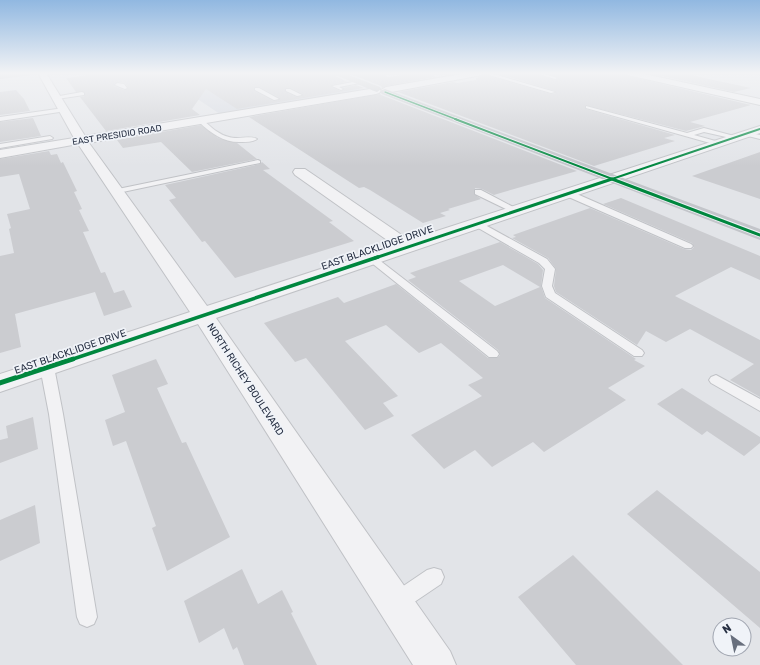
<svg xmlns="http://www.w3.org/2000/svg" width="760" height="665" font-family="Rubik,sans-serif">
  <rect width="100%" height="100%" fill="#e2e4e8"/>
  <path fill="#d3d7df" d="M319,73l40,16 3,2 -142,23 -45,-30z"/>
  <path fill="#cbccd0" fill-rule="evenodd" d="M108,73h222l17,9 -16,3v2l9,4 4,-1v-2l12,-3 8,3 -127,21 -31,-20 -14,20 8,6 -94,16 -26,-34 5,-1v-4h-9l-10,-14zM117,82l8,1 3,5 -4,2 -10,-4v-2zM254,87h6l20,11v2l-7,1 -19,-10zM285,88h6l12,6v2l-7,1 -11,-5z
    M348,73h29l11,4 37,-4 11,4 -50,9 -4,2 -1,-2z
    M496,73h38l21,7 3,-3 -10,-4h75l5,3 123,29 -61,17 15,4 -19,5 -101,-26 1,4 89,26 -11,3 11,3 -81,25 -196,-74 55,-10 4,1 19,-3v-2l9,-3 66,19 5,-1 -1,-2z
    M648,73h33l70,15 -17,4z
    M16,90l8,9 6,12 -30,4v-23z
    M380,94l1,1 196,76 -80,23 -3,1 -12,-6 -7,-1 -1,6 7,5 -33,10 2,1 -10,3 6,3 -23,7 -53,-33 -6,-3 -5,1 -110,-71z
    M33,118l8,18 -41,6v-20z
    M201,125l17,13 19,5 20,16 -65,13 -31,-30 -38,6 -6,-8z
    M49,151l2,4 6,-1 4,9 2,-1 14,29 -3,1 8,17 -3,1 10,21 -6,1 18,41 4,-1 9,21 10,-3 8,17 -28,9 -9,-24 -80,22 6,33 -21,6v-97l14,-3 -5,-24 2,-1 -4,-14 23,-5 -11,-35 -19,3v-18z
    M760,152v47l-68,-23z
    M262,162l8,7 -7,1 70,51 -4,1 25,19 -119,37 -30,-37 -3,1 -33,-42 7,-2 -11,-13 95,-21z
    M621,198l139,58v24l-29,-13 -56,29 85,44v57l-30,-17 24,-16 -64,-35 -24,13 -20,-11 -9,14 -81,-53 -2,-6 2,-17 -8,-11 -36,-20 4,-1 -3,-2 77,-27 94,41 7,1 3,-3 -2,-4 -89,-39z
    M500,242l38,22 5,6 -2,16 4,12 91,61 -2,1 11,6 -37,22 18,12 -82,52 -11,-10 -41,25 -17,-17 -31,19 -33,-34 71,-39 -14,-11 15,-7 -42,-35 -22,10 -33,-28 -41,16 53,55 -15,7 11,13 -29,14 -59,-72 -11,4 -31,-39 74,-26 6,6 52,-19 92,74h9l3,-3 -2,-5 -90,-70 8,-3 -6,-4zM503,265l37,22 -45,19 -36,-25z
    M156,359l12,25 -11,4 25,55 4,-1 44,95 -63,34 -15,-43 4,-2 -30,-85 -13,5 -8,-26 20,-8 -13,-37z
    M682,388l78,49v6l-16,13 -37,-25 -5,4 -45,-31z
    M33,417l5,32 -38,14v-23l8,-2 -2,-12z
    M657,490l103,82v56l-133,-114z
    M35,505l5,38 -40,18v-41z
    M573,555l110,110h-107l-58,-68z
    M242,569l16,35 24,-14 11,22 -2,1 26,52h-73l-7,-18 -4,3 -9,-22 -25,15 -15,-42z"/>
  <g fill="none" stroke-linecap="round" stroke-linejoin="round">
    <defs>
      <path id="lane" d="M482,73h8l65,19 -4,1z
        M535,73h8l14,5 -2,1z
        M358,81l2,2 -21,4 4,2 -2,1 -9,-4z
        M117,83l7,1 3,4 -2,1 -10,-4z
        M255,88h4l20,11 -5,1 -19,-10z
        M286,89h4l12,6 -5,1 -11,-5z
        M82,92l2,1v2l-27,4 -3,-2z
        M586,106l101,27 17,-5 34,9 -3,2 -31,-7 -10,3 25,7v2l-2,1 -131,-37z
        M64,108l2,1v2l-66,10v-4z
        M199,120h4c8,7 16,15 26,17 9,3 22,-2 28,2 -4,3 -10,3 -15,3 -18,1 -30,-8 -43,-20z
        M746,132l14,3v4l-16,-4v-2z
        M50,136l3,2 -1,1 -52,9v-4z
        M258,160l2,1v2l-142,30 -4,-2 4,-2z
        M475,190h6l38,20 -1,2h-6l-37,-18z
        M564,191h6l121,53 2,2 -2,2h-6l-121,-53z
        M476,220l71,39 8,10 -3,17 3,7 87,57 2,3 -2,3h-8l-88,-59 -4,-11 3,-17 -6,-6 -66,-38 -1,-2 1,-2z
        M371,255l3,1 123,95 2,3 -2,3h-8l-121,-97 -2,-2z
        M47,363l5,1 2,3 9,47 34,203 -3,7 -7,3 -7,-3 -3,-7 -28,-203 -9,-47 2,-3z
        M716,375l44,24v12l-49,-28 -2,-3 2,-3z
        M434,568l7,2 3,7 -3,7 -37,25 -7,3 -7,-3 -3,-7 3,-7 37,-25z"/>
      <path id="street" d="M38,73h8l39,63 291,-48 3,1 2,2 -2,2 -3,1 -287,49 118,163 187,-61 -99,-70 -2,-3 2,-3h10l104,71 351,-114v7l-544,185 234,333 6,14h-43l-215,-341 -198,68v-18l190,-62 -112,-168 -78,14v-8l74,-12z
        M467,73h19l-4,2 -96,18 -5,-3 5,-3z
        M624,73h16l120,26v6l-132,-30z"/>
    </defs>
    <use href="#lane" stroke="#c0c2c6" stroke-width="2"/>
    <use href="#street" stroke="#c0c2c6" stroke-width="2"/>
    <use href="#lane" fill="#f2f2f4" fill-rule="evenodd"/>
    <use href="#street" fill="#f2f2f4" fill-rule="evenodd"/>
    <path fill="#c3c5ca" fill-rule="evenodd" d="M11,73h24l-4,2 -31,4v-4z
      M331,73h12l37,14 1,2 -4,3 -3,-1z
      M385,89l375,140v11l-378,-146 -2,-2 2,-2z"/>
    <defs>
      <path id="cycleway-far4" d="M385,92l73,28"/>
      <path id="cycleway-far3" d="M455,119l160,61
        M609,180l151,-51"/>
      <path id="cycleway-far2" d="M612,179l148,56
        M375,258l237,-79"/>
      <path id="cycleway-far1" d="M70,360l308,-103"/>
      <path id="cycleway" d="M0,383l73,-24"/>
    </defs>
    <use href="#cycleway-far4" stroke="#f0f3f8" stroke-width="2.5"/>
    <use href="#cycleway-far3" stroke="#f0f3f8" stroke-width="3.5"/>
    <use href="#cycleway-far2" stroke="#f0f3f8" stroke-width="5"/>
    <use href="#cycleway-far1" stroke="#f0f3f8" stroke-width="6"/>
    <use href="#cycleway" stroke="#f0f3f8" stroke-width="8"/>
    <use href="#cycleway-far4" stroke="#00873e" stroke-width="1.5"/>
    <use href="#cycleway-far3" stroke="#00873e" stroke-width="2"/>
    <use href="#cycleway-far2" stroke="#00873e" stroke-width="3"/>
    <use href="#cycleway-far1" stroke="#00873e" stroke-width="3.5"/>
    <use href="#cycleway" stroke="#00873e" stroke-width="5"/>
  </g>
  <linearGradient id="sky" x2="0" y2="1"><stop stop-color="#91b8e1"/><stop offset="0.44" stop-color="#f2f3f5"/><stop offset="1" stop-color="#f2f3f5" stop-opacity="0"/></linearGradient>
  <rect width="760" height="166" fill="url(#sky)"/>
  <g text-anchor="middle" stroke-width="3.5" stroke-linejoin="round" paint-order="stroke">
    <g font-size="9" fill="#273043" stroke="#f0f3f8">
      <text transform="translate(117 135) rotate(-9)" y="3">EAST PRESIDIO ROAD</text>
    </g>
    <g font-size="10" fill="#273043" stroke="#f0f3f8">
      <text transform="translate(377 247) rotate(-19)" y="4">EAST BLACKLIDGE DRIVE</text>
      <text transform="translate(70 351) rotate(-19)" y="4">EAST BLACKLIDGE DRIVE</text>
      <text transform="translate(246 379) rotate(57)" y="4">NORTH RICHEY BOULEVARD</text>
    </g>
  </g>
  <g transform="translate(732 637) rotate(327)"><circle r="19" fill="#f0f3f8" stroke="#a0a5b0"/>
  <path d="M0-3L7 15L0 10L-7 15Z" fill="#686f7d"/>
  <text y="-6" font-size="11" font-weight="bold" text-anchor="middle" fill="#273043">N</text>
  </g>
</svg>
